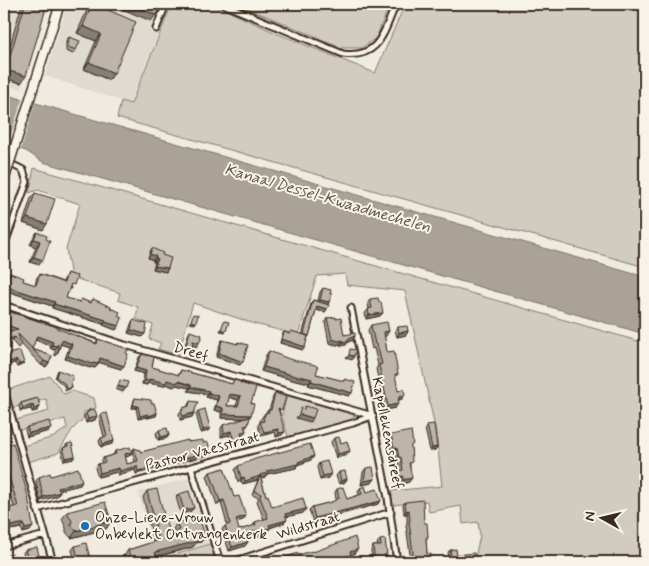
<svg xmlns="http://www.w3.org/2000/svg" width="649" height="566" font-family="Mynerve,sans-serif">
  <rect width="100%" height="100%" fill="#efebe0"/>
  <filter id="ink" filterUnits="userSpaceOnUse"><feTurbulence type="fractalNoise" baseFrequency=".02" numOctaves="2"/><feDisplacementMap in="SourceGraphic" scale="10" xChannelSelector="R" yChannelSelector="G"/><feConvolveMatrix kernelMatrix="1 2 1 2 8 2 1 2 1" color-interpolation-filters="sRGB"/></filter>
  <g filter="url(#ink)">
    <path fill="#e0dbd0" d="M4,4h45l-28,85 -17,-4z
      M67,4h103l-39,100 -86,-28z
      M188,478l21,66 -53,14 -18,-66z"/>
    <path fill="#d1cbc0" stroke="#867a6f" d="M172,4h36l11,3 57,26 99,40 30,-69h240v263l-528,-149 4,-17 10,3z
      M237,4h153l-14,34 -15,10h-17z
      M34,168l611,175v219h-171l6,-26 -2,-14 -15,2 -2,-18 -32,6 -2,-11 -34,4 -2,-14 51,-5 -6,-54 -31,-141 -58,-6 -2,-11 -28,2 -19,59 -43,-11 -62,-21 -15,52 -20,-6 3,-6 -12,-4 4,-14 -17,-6 2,-12 -20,-7 2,-7 -49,-16 -5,-28 14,-45 -42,-14 -9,3z
      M50,376l14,18 8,-3 22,7 2,10 -12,4 -1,7 -11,11 -14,23 -30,9 -5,-16 31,-9 13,-9 -2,-9 -46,11 -3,-10 33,-9 -3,-12 -34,9 -5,-18z
      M287,395l67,19v5l-66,18 -6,-22z
      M210,544l6,18h-61l-1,-1z"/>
    <path fill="#aaa296" stroke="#7e7266" d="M4,94l641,183v57l-602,-172 -17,-11 -22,-7z"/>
    <path fill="#efebe0" d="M23,97l13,3 -16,52 -13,-4z"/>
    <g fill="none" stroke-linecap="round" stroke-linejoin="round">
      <defs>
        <path id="street" d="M223,4l120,50c37,5 41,-23 53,-50
          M156,29l10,-25
          M4,165h9l10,5 4,12 -23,64
          M4,305l121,40 248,71
          M351,308l37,190 9,64
          M4,390l49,172
          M191,467l29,95
          M37,509l316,-86 19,-7
          M4,546l41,-11
          M232,562l159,-50"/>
        <path id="secondary" d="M56,16l4,-12"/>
      </defs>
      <use href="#street" stroke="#3b2a1e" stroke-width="9"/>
      <use href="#secondary" stroke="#3b2a1e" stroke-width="11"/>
      <use href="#street" stroke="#f7f3e8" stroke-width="5"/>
      <use href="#secondary" stroke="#f7f3e8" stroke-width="8"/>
      <defs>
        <path id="secondary-bridge" d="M4,181l52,-165"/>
      </defs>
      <use href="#secondary-bridge" stroke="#3b2a1e" stroke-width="11" stroke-linecap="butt"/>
      <use href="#secondary-bridge" stroke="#f7f3e8" stroke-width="8"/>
    </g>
    <path fill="#a39c92" stroke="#3b2a1e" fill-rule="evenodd" d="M22,4h25l-26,79 -17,-5v-12z
      M92,4l22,69 -5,7 -25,-11 12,-28 -19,-8 10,-23z
      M69,37l7,13 -3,4 -7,-3v-11z
      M35,193l8,37 -20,-7 8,-25z
      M37,232l9,7 -7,26 -9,-3 6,-15 -6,-2 3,-7z
      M152,248l10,7 6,13 -2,4 -13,-3 2,-7h-2v-2l-5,-2 2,-6z
      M10,273l13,8 12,4 2,-8 3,-3 23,8 2,-5 2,-4 4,16 -2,-1 -3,10 13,4 2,-3 9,4 3,-4 17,9 8,8 1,10 -3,4 -13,-5v-1l-51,-16v-2l-48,-16v-5l3,-8z
      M323,288l6,14 -1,2 -1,5 -2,3 -9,-2 -7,26 -2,3 -4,11 -23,-7 2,-8 2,-3 5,2 2,-3 11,4 9,-32 2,-3 5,1 2,-9z
      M370,299l13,14 -3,3 -14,3 -1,-6 4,-4 -1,-6z
      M4,310l92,33 2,-4 23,30 -22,-7 -4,6 -4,-1 -1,1 -25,-9 4,-12 -8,-3 -3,8 -3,4v-7l-1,1 -4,-2 1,-2 -16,-6 -3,9 20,7 -6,11 -5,-2 -21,-22 1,1 -3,4 -6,-7 -6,2 2,5 -3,4 -1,-19 7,-2 -7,-2z
      M327,318l9,1 8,16 11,1 -2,4 -5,2 -2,3 -5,1 -1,-2 -3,1 -8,-2 -4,-21z
      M133,320l12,14 -3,3 -14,-4 3,-9z
      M371,325l15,11h-2l3,16 11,22 -3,4 3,13 4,8 -3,1 -4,8 -10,2 -9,-41 2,-4 -4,-17 -2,1 -4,-19z
      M398,327l10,4 -2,4 -9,2 -2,-7z
      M190,331l6,16 -4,-2 -3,6 -5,-2 4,-14z
      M222,340l15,4 1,-2 5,20 -3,3 -24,-8 4,-13z
      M269,351l47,23 27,7 2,-2 7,14 -3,3 -41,-11 1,-2 -12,-3 -1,1 -35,-10 5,-16z
      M142,354l10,13 26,8 3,-5 51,14 2,-4 6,3 11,20v12l-2,3 -1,7 -3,4 1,2 -3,4h-2l1,2 -3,4 -8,2 -2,-8 -8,2v-9l2,-3 22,-6 -24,-1v-6l-7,-2 3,-10 -11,-3 1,-3 -19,-3 1,-3 -13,-3 -2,2 -9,-3 -1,2 -16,-3 -1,2 -5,-1 2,-10 -10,-3 5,-14zM229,397l9,3 -2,6h-9z
      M4,355l20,8 -2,2 -5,2 -2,-4 -11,3z
      M58,370l13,13 1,4 -2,2 -5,2 -1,-5 -9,-8z
      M275,393l5,20 2,22 -6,2 -1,-5 -14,4 -3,-11 2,-3v-2l5,-7 3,-3h1l4,-13z
      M38,398l2,9 -3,4 -5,1 -1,-3 -11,2 -1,-5 2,-3z
      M135,398l16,5 6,10 -1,3 -9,2v-1l-9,2 -2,-11h-4l2,-8z
      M190,401l4,12 -2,4 -12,3 -1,-6 1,-2 3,-4 4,-1z
      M90,409l5,11 -9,3 -2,-7z
      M198,411l10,20 -7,2 -5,-19z
      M101,414l13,27 -2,3 -11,3 -2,-6 2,-3 3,-1 -5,-20z
      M427,425l10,22 -2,3 -5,1 -5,-22z
      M27,427l22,4 -22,6 -2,-7z
      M159,430l10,5 -2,3 -9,2 -2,-7z
      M391,435l20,13 -2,34 -8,2 -1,-4 -3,1 -1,-6 3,-4h1l-2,-10h-2l-1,-10 -4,1 -2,-14z
      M334,438l7,5 6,12 -11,3 -5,-16z
      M188,442l15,1 7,8 -2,4 -72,19 -1,-4 -17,5 -1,-3 -19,5 -3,-9 3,-4 4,-1 -1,-2 2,-3 10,-3 2,-4 17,1 -3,4 -4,1 2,7 8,-2 -3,-11 2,-3 7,4z
      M8,444l22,87 -7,2 -2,-5 -17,3v-22l10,-2 -10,-33v-7l2,-3 -1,-13 1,-3z
      M67,444l8,12 -2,3 -9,2 -3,-10z
      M314,456l-3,4 -14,5 -1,3 -29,6 -2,3 -4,1 5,18 6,11 31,6 -17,4 -2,6 -14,5 -3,4 -4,1 -1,2 -6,2 -1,-3 -9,3 -1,9 -16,5 -7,-22 3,-3 2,-1 -2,-8 -4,-14 -4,2 -10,-29 3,-4 24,25 9,23 -7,2 3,8 14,-4 2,-4 9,-2 -7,-19 2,-3 -7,-3 6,-15 -16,4 -1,-3 -3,1 -3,-12 3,-4z
      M319,463l9,15 -8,2 -3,-13z
      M366,468l6,15 -11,2 2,-13z
      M339,472l8,7 -3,4 -5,1 -3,-8z
      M51,476l31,5 -2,4 -21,5 1,2 -3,4 -17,5 -4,-20 3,-4z
      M360,488l7,4 11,12 -65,18 -4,-12 3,-3 20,-5 4,-2 -1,-8 2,-3 10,10 12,-4 -1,-4z
      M147,491l22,42 4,-1v-3l4,-6 28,13 -4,6 -5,1 -3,4 -36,10 1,5h-44l2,-2 9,-3 -1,-1 4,-6 25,-8 -3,-10 1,-2 -8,-33z
      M179,494l15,14 -3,3 -10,3 -5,-17z
      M405,502l19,21 4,13 -2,4 1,14 4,8h-20l-5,-37 1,-2v-9h-3l-1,-9z
      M67,512l44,9 -5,8 -35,9 -5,-6v-4l-4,-9z
      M380,540l5,16v4l2,2h-15l-1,-12 2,-4h5l-1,-3z
      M75,546l16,16 -16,-1 -3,-11z
      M25,550l15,10 -1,2h-35v-5l1,-1 7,4 1,-1 11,-3 -1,-3z
      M450,550l7,5 16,6 -23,1 -2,-10z"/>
    <path fill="#847f77" stroke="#3b2a1e" d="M110,4h19l27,11 -5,6z
      M83,26l18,8 -5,7 -19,-8z
      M89,62l25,11 -5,7 -25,-11z
      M6,70l20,6 -5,7 -17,-5v-5z
      M27,218l20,6 -4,6 -20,-7z
      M34,239l6,2 -4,6 -6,-2z
      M150,254l6,2 -3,4 -5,-2z
      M34,257l9,3 -4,5 -9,-3z
      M156,258l2,1 -3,3h-2z
      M155,266l13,2 -2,4 -13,-3z
      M5,286l50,16 -3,4 -48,-16v-3z
      M320,300l9,2 -2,4 -10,-3z
      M54,304l52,16 -3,4 -51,-16z
      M317,306l10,3 -2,3 -10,-2z
      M383,313l-3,3 -14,3 3,-4z
      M191,321l5,2 -2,1 -5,-1z
      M105,322l14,4 -3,4 -13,-5z
      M4,324l14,5 -2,3 -12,-3z
      M221,329l5,2 -1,1 -5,-1z
      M131,330l14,4 -3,3 -14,-4z
      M389,331l-3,5 -5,1 3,-5z
      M408,331l-2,4 -9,2 2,-4z
      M37,336l16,6 -2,4 -17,-7z
      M355,336l-2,4 -5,2 -2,3 -5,1 2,-4 5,-3z
      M15,337l-3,4 -8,2 2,-3z
      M282,339l23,8 -2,3 -23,-7z
      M332,339l11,1 -3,4 -3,1 -8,-2z
      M62,340l10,4 -3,3 -9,-3z
      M193,341l6,2 -3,4 -5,-2z
      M52,345l5,1 -3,4 -4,-2z
      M186,345l6,2 -3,4 -5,-2z
      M219,353l24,9 -3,3 -24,-8z
      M349,355l5,1 -2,4 -6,-2z
      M68,356l25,7 5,1 -3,4 -4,-1 -1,1 -25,-9z
      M100,358l24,8 -3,3 -24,-7z
      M17,360l-2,3 -11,3 1,-3z
      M44,361l5,2 -3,4 -5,-2z
      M24,363l-2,2 -5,2 2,-3z
      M264,367l48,12 -3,4 -12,-3 -1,1 -35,-10z
      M136,368l10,3 -2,3 -10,-3z
      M150,379l28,2 13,4 -2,3 -13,-3 -2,2 -9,-3 -1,2 -16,-3 -1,2 -5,-1 3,-4z
      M311,381l41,12 -3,3 -41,-11z
      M118,386l8,2 -3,4 -8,-3z
      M191,387l18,4 -2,3 -19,-3z
      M209,393l10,3 -2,4 -11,-3z
      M230,394l11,2 -3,4 -10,-3z
      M405,395l-3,4 -6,1 3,-4z
      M398,404l-3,4 -10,2 3,-4z
      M33,405l-2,4 -11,2 3,-3z
      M133,405l5,1 -2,2h-4z
      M216,406l7,2 -2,4 -7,-2z
      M40,407l-3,4 -5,1 2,-3z
      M157,413l-1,3 -9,2 2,-2z
      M194,413l-2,4 -12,3 3,-4z
      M148,414l-1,3 -9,2 2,-3z
      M223,414l28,1 -3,4 -27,-1z
      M299,414l14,4 -3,4 -14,-4z
      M97,416l-2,4 -9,3 2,-4z
      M51,428l-2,3 -22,6 2,-4z
      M210,428l-2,3 -7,2 2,-3z
      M278,429l-3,3 -14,4 3,-4z
      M231,431l-2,4 -8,2 3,-4z
      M285,432l-3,3 -6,2 3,-4z
      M169,435l-2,3 -9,2 3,-3z
      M242,437l-3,4 -8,2 3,-3z
      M114,441l-2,3 -11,3 2,-3z
      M437,447l-2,3 -5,1 2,-3z
      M394,448h3l-2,3 -4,1z
      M210,451l-2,4 -72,19 2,-3z
      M350,451l-3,4 -11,3 2,-4z
      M132,452l-3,4 -7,2 3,-4z
      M75,456l-2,3 -9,2 2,-3z
      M314,456l-3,4 -14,5 -1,3 -29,6 -2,3 -6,2 1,-3 -2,4 -16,4 3,-3 22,-10 31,-9z
      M137,466l-2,4 -17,5 2,-4z
      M119,468l-2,4 -19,5 2,-4z
      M331,474l-3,4 -8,2 3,-4z
      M403,476l-3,4 -3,1 3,-4z
      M244,477l-3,4 -3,1 3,-4z
      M412,478l-3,4 -8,2 2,-4z
      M347,479l-3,4 -5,1 2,-3z
      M375,479l-3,4 -11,2 3,-4z
      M82,481l-2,4 -24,6 2,-3z
      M60,492l-3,4 -17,5 3,-4z
      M224,500l-3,3 -4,2 3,-4z
      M381,501l-3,3 -65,18 2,-4z
      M194,508l-3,3 -10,3 3,-4z
      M306,509l-3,4 -21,5 3,-4z
      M409,510l-2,4h-3l2,-3z
      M246,516l-3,4 -10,3 3,-4z
      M287,520l-3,3 -18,6 3,-4z
      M111,521l-5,8 -35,9 5,-7z
      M20,524h4l-3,4 -17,3v-3z
      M33,527l-3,4 -7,2 2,-4z
      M270,528l-3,4 -4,1 -1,2 -6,2 3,-4 5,-3z
      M258,530l-3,4 -13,4 3,-4z
      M205,536l-4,6 -5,1 -3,4 -42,11 4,-6z
      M248,542l-3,4 -16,5 3,-4z
      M358,549l-4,5 -4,2 -3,4h-2l-2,2h-11l18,-10z
      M78,558h7l-2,3h-8z
      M475,558l-2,3 -23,1 2,-2z"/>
    <path fill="#bdb5aa" stroke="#3b2a1e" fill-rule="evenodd" d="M25,4h22l-21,72 -20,-6z
      M92,4h2l42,18 -22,51 -25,-11 12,-28 -18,-8z
      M129,4h32l-5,11z
      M69,37l11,4 -4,9 -8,-3z
      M35,193l20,6 -8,25 -20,-6z
      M37,232l10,4 -1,3 4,2 -7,19 -9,-3 6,-16 -6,-2z
      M152,248l11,5 -1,2 9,3 -3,10 -13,-2 3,-7 -2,-1v-2l-6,-2z
      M10,273l14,5 -1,3 13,4 4,-11 24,9 3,-10 10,3 -3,9 -3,-1 -5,14 14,4 1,-3 10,4 2,-4 18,8 -1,1 10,4 -2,4 4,2 -3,8 -14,-4 1,-2 -52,-16 1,-2 -50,-16z
      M323,288l8,2 -1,4h2l-3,8 -9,-2z
      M378,298l1,4h2l2,11 -14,2 -1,-6 4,-1 -2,-9z
      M313,300l16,5 -2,4 -10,-3 -8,30 -5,-2z
      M4,310l50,16 5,3 38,15 1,-5 30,10 -2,4 2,1 -4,12 -24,-8 -2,6 -5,-1v1l-25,-8 4,-12 -10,-4 -4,12v-8l-1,2 -5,-1 1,-3 -16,-6 -5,13 20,7 -3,7 -5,-2 -26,-27 3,10 -6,-7 -9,3 2,8 -4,4v-19l14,-4 -14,-5z
      M193,314l5,1 -2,8 -5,-2z
      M336,317v2l5,-1 3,17 11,-2v3l-7,3v2l-5,1v-2l-4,1 -7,-2 -5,-21z
      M133,320l14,4 -2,10 -14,-4z
      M224,321l5,1 -3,9 -5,-2z
      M387,322l2,9 -5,1 3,20 7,-1 4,23h-3l3,17 6,-2 1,6 -6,1 -1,8 -10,2 -9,-41 3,-1 -5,-20h-2l-4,-19z
      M407,326l1,5 -9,2 -1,-6z
      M190,331l12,4 -3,8 -6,-2 -1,6 -6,-2z
      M291,331l17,5 -3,11 -23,-8 2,-7 6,2z
      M222,340l16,4v-2l10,3 -5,17 -24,-9z
      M350,349l6,1 -2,6 -5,-1z
      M20,351l4,12 -5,1 -2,-4 -12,3 -1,-8z
      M269,351l20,8 26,6 3,2 -2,7 28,7 1,-2 10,3 -3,11 -41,-12 1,-2 -13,-3v1l-35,-10z
      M142,354l12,3 -2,10 27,8 2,-5 51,14 2,-4 7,2 -1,1 16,5 -5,15 3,1 -3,11 -28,-1v-6l-7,-2 3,-10 -10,-3v-2l-18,-4v-2l-13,-4 -1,2 -10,-3 -1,3 -16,-4 -1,2 -4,-1 1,-9 -10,-3zM230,394l11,2 -3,10h-11z
      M58,370l15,6 -2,7 1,4 -6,2 -1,-5 -9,-7z
      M120,380l8,2 -2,6 -8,-2z
      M275,393l11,4 -4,13 -4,-2 7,24 -6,1 -1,-4 -14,3 -4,-10 4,-1 -1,-4 2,-1v-3l4,-1 -1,-2h3z
      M38,398l2,9 -6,2 -1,-4 -10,3 -2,-5z
      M135,398l16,2v3h3l3,10 -8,3 -1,-2 -8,2 -2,-10 -5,-1z
      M190,401l8,1 -4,11 -11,3 -2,-5 2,-1v-2l6,-2z
      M6,404l2,10 -4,1v-10z
      M305,406l11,3 -3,9 -14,-4 2,-6 3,1z
      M90,409l5,1 2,6 -9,3 -2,-6 4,-2z
      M205,409l5,19 -7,2 -5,-19z
      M107,413l7,28 -11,3 -2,-6 6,-2 -6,-22z
      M250,417l-2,8 -4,1 2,5 -5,1 1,5 -8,3 -3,-9 -7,2 -1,-8z
      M49,421l2,7 -22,5 -2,-6z
      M434,424l3,23 -5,1 -5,-23z
      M167,428l2,7 -8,2 -2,-7z
      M411,431l2,13 -2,1 1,17 -3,1 3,15 -9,2v-4l-3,1 -1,-6 4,-1 -2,-13 -2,1 -2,-10h-3l-3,-13z
      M339,437l2,6 6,-2 3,10 -12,3 -4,-16z
      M188,440v2l15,-2v3l5,-1 2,9 -72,20 -1,-5 -17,5 -1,-3 -19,5 -2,-9 7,-2 -2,-4 13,-4 -1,-3 15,-4 2,5 -7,2 2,10 11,-3 -4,-13 6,2 1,2z
      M13,443l15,53 5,31 -8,2 -1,-5h-4l-16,4v-19l14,-3 -11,-36v-7l2,-1 -1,-15v-3z
      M72,443l3,13 -9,2 -3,-10 5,-2 -1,-2z
      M310,444l4,12 -16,6v2l-31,7 1,2 -8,2 6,21 2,-1 4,12 31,-9 3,11 -21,5 2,6 -18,5 1,3 -6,2 1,1 -6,2 -1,-3 -13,4 3,8 -16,5 -7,-21 5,-2 -2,-10 -4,-14 -4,1 -10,-29 14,-4 10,29 5,-1 7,20 -10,3 3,11 17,-5 -1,-3 13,-4 -8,-21 1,-3 -7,-3 6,-15 -15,5 -1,-4 -3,1 -3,-12 17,-7z
      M327,461l4,13 -8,2 -4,-13z
      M373,467l2,12 -11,2 2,-13z
      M78,468l4,13 -24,7 2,4 -17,5 -4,-20 11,-4 1,3z
      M345,471l2,8 -6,2 -2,-9z
      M365,486l2,6 10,-3 4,12 -66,17 -3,-11 20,-5 7,-4 -2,-9 6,-2 4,12 15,-5 -2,-6z
      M157,489l12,44 10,-3 -2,-7 22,-6 6,19 -8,2 1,3 -43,11 3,10h-42v-2l14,-4 -2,-6 31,-10 -5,-14h2l-9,-35z
      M189,491l5,17 -10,2 -5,-16z
      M423,500l1,23h3l1,13 -2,2 1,16h4v8h-17l-5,-41h1l-1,-11 -3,1 -1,-9z
      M105,502l6,19 -35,10 -5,-7 1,-3 -5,-9z
      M355,537l3,12 -8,3 1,3 -5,1 1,2 -15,4h-65l-1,-2 11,-3v3l21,-7v2l14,-4 1,1z
      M385,539l2,15h-2v6h2v2h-12l-2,-16h8l-1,-6z
      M86,543l5,19h-5l-1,-4h-7l-3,-12z
      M37,547l3,13 -10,2h-16l-1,-3 14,-4 -2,-5z
      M456,549l1,6 17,-2 1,5 -23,2 -2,-10z
      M13,554l-2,8h-5l-1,-6z"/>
  </g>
  <circle fill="#1f6fb2" stroke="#f7f3e8" stroke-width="2" cx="85" cy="526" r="5"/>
  <g text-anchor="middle" stroke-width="4" stroke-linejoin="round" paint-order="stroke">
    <g font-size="15" fill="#3b2a1e" stroke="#f7f3e8">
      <text transform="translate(191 351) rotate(16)" y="5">Dreef</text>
      <text transform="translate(388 433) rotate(79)" y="5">Kapellekensdreef</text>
      <text transform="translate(202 451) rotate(-15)" y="5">Pastoor Vaesstraat</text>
      <text transform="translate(308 525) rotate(-17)" y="5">Wildstraat</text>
    </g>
    <g font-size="15" fill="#3b2a1e" stroke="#f7f3e8" text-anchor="start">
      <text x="95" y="522">Onze-Lieve-Vrouw<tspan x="95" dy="17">Onbevlekt Ontvangenkerk</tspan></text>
    </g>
    <g font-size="16" font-style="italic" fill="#625448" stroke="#f7f3e8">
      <text transform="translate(328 197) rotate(16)" y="6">Kanaal Dessel-Kwaadmechelen</text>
    </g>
  </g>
  <rect width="649" height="566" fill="none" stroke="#f7f3e8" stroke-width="20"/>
  <rect x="10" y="10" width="629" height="546" fill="none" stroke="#3b2a1e" stroke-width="2" filter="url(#ink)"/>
  <g transform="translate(602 518) rotate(278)" stroke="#f7f3e8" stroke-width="4" paint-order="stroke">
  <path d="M0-4L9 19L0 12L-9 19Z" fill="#3b2a1e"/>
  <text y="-8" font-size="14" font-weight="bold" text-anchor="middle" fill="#3b2a1e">N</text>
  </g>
</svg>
